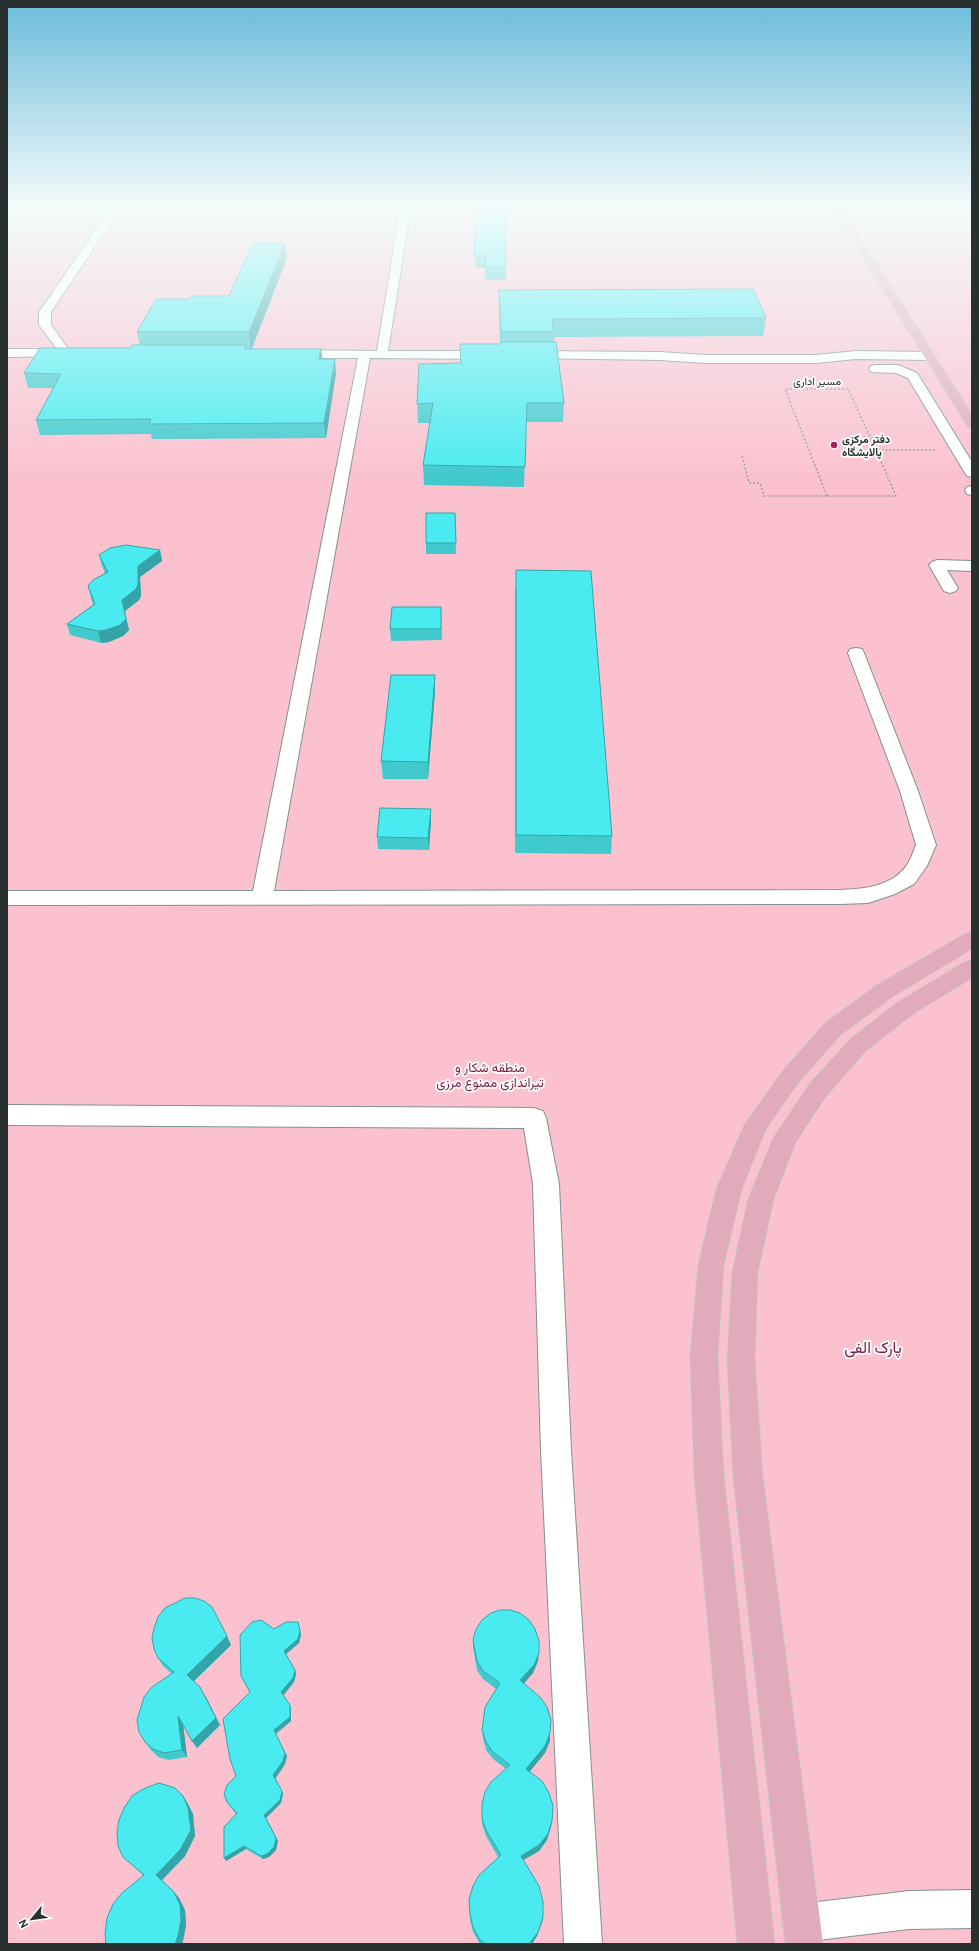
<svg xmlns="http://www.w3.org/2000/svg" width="979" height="1951" font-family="Overpass,Vazirmatn,sans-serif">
  <rect width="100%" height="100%" fill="#e5f7f7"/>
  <path fill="#fcc1cf" d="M7,205h965v1739h-965z"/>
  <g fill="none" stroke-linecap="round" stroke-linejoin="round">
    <defs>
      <path id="minor" d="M113,205h10l-72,107v13l18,25h3l2,3 -2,3 -65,1v-8h50l-18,-24v-13z
        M401,205h10l-23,146h102l6,4 -6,4 -120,-1 -96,533 565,-1c24,-1 53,-3 68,-25 4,-6 6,-13 9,-20l-16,-54 -52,-138 2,-4 6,-1 6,1 2,4 54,138 18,54 -9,21 -13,18 -19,10 -27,9 -29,1 -832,1v-14h246l105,-533h-66l-6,-4 6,-4 85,1z
        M528,351l132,1 45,3h111l40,-4 73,1 6,4 -6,4 -73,-1 -40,4h-111l-45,-3 -136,-2 -2,-3z
        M875,365h23l19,8 55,89v15l-5,-1 -2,-3 -57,-95 -12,-5 -25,-1 -2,-3 2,-3z
        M972,486v9l-5,-1 -2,-4 2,-3z
        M937,560l35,1v10l-25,-1 11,18 -2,3 -6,2 -6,-2 -15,-26 3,-3z
        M7,1105l527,3 9,3 3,7 13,66 12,266 31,494h-38l-23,-494 -8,-266 -9,-56 -517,-3z
        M972,1890v38l-63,1 -108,13 -13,-6 -6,-13 6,-13 13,-6 108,-13z"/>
      <path id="major" d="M830,205h10l132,209v14l-5,-1 -1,-3z
        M972,932v17l-81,49 -50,37 -42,47 -33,47 -24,60 -18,76 -6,90 6,120 51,469h-38l-43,-469 -4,-120 8,-90 18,-76 28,-64 39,-55 42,-47 50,-37 89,-52z
        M972,960v18l-60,37 -46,36 -41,47 -29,44 -22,57 -16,73 -3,88 8,117 60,467h-38l-52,-467 -6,-117 5,-88 16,-73 25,-61 36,-54 41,-45 46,-36 68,-41z"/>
    </defs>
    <use href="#minor" stroke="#819191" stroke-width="2"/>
    <use href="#major" stroke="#d0d1d1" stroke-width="2"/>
    <path stroke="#93a1a1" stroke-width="1.5" stroke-dasharray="2 2" stroke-linecap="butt" d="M742,456l7,27h11l4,13h132l-20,-46h61
      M827,496l-42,-107h63l28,61"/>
    <use href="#minor" fill="#fff" fill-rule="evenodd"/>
    <use href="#major" fill="#e2abbb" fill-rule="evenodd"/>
  </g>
  <path fill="#40cace" d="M476,205l30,62v13h-21v-12h-10z
    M287,258l-35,91h69l1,10 14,14 -10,65 -174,1 -1,-5 -111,1 -4,-15 17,-32h-25l-4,-15 106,-25 10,-3 -3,-13 53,-33 39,-3z
    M499,290l267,28 -3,18 -209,1v5l10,61 -1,19h-37l-2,65 -100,-2 -1,-20 7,-42h-12l-1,-19 44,-41 39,-19 -1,-37z
    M455,513l1,41h-30v-11z
    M160,550l2,11 -22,16 1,19 -2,4 -14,11 4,19 -6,6 -14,6 -8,1 -31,-8 -3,-11 26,-19 -2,-7 -3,-12 17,-13 -3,-7 -3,-11z
    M515,586l97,250 -1,18 -96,-1z
    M441,607l1,33 -51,1 -1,-12z
    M435,692l-7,87h-45l-2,-18z
    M431,821l-2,29 -51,-1 -1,-12z
    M298,1622l3,13 -2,8 -13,11 9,16 1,4 -2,8 -11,13 7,10 1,4v12l-15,13 11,22 -2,8 -10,15 8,15 -2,9 -15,15 12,23 -2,9 -7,7 -6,2 -17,-10 -20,12 -2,-3 12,-44 -7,-9 -2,-3 9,-26 14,-84 -9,-16 33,-47z
    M473,1640l65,21 -5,12 -9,10 26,58 -5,12 -15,18 21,56 -4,13 -8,11 -16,9 20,57 -1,5 -5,14 -5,8h-52l-7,-12 -3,-13 -1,-19 29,-43 -12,-21 -4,-12v-20l24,-35 -13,-10 -7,-9 -3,-12 -1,-8 14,-41 -13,-10 -6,-9 -4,-22z
    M231,1645l-37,36 26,44 -23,23 -14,-24 4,33 -18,3 -11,-3 -8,-8 -5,-7 27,-68 -9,-8 -5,-8z
    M187,1802l6,12 2,22 -10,20 -23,24 17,18 6,12 1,15 -3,16 -1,3h-76l37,-69 -20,-18z"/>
  <path fill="#34a4a8" d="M285,243l2,15 -36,91 -2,-17z
    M321,349l2,14 -4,-4z
    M335,359l1,14 -10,65 -2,-15z
    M160,550l2,11 -22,16 1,19 -2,4 -14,11 -3,-11 16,-34z
    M126,619l3,11 -6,6 -14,6 -8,1 -3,-12z
    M435,675v17l-7,87v-17z
    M431,809v12l-2,29 -1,-12z
    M298,1622l3,13 -2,8 -14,12 -1,-4z
    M227,1636l4,9 -39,38 -5,-8z
    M539,1653l-1,8 -5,12 -13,15v-8z
    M295,1670l1,4 -2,8 -11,14 -2,-4z
    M205,1695l15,30 -23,23 -5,-7z
    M290,1705l1,4v12l-16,13 -1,-4z
    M178,1716l5,8 4,33 -5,-7z
    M550,1733v8l-5,12 -19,23v-7z
    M285,1753l2,3 -2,8 -10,15 -2,-4z
    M282,1791l1,3 -2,9 -15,15 12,23 -2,9 -7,7 -6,2 -2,-3 3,-41z
    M183,1796l4,6 6,12 2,22 -10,20 -23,24 -6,-5z
    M552,1821l-1,6 -4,13 -8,11 -19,11 1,-6z
    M244,1846l2,3 -20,12 -2,-3z
    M174,1892l5,6 6,12 1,15 -3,16 -1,3h-7z
    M543,1917l-1,5 -5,14 -5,8h-3z"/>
  <path fill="#4aebf0" stroke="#34a4a8" d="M476,205h29l1,62h-21l1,-12h-12z
    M253,243h32l-36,89h-112l19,-33h34l2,-3h37z
    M753,289l13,29 -214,1 2,13h-53l-2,-42z
    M501,342h55l8,61h-37l-2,64 -102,-2 10,-62 -16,1 2,-40 42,-1 -1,-19h41z
    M132,345h114l-2,4h77l-2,10h16l-11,64 -175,1 2,-5 -115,1 25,-46 -37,-1 16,-25h90z
    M426,513h29l1,30h-30z
    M126,545l34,5 -22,16v19l-2,4 -14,11 4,19 -6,6 -14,5 -8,1 -31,-7 28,-20 -7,-18 5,-6 15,-8 -9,-17 11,-7z
    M516,570l75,1 21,265 -96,-1z
    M392,607h49v22h-51z
    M391,675h44l-7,87 -47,-1z
    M380,808l51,1 -3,29 -51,-1z
    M185,1598h10l9,3 8,6 15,29 -40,39 13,12 16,31 -24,23 -14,-25 4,34 -18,3 -11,-4 -8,-7 -6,-10 -2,-12 7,-23 8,-10 22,-15 -16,-14 -4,-9 -2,-11 2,-10 4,-11 7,-9z
    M500,1610h10l10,3 9,7 6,9 4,12v12l-5,12 -14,15 20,17 7,10 4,13 -1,13 -5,13 -19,23 16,12 7,12 4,13 -1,15 -4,13 -9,11 -18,11 18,30 4,16v15l-5,15 -9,12h-43l-6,-4 -7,-13 -3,-13 -1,-14 4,-14 6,-11 22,-20 -15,-25 -4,-12v-14l3,-12 6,-10 19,-17 -17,-13 -7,-10 -4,-12 3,-23 15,-24 -17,-12 -6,-10 -4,-21 3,-11 6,-9 9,-7z
    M261,1620l13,9 12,-7h12l2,9 -2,8 -14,12 11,19 -2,8 -12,14 9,13v12l-16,13 11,23 -2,8 -10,14 9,16 -2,9 -16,15 12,23 -2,9 -7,7 -6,2 -17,-10 -20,12v-31l13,-14 -10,-11 -3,-8 3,-9 9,-9 -6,-17 -7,-40 27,-27 -9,-16 -1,-41 12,-13z
    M159,1783l16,5 8,8 5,12 3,22 -11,20 -24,25 18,17 6,13 1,15 -3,16 -3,8h-69l-1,-11 2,-15 6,-14 9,-11 22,-18 -21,-18 -5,-11 -1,-13 2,-13 5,-12 8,-12 11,-7z"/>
  <linearGradient id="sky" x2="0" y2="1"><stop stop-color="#6bbbdb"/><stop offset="0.43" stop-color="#f3fbfb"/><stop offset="1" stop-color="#f3fbfb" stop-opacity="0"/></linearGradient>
  <rect width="979" height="478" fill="url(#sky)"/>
  <circle fill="#aa1b57" stroke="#fff" stroke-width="1.5" cx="834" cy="445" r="4"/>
  <g text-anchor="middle" stroke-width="3.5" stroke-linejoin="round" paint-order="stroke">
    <g font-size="11" fill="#293030" stroke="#fff">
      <text x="817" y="385">مسیر اداری</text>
    </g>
    <g font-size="11" font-weight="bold" fill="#293030" stroke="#fff" text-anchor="start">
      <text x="842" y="443">دفتر مرکزی<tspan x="842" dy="13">پالایشگاه</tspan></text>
    </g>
    <g font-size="13" fill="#781d3f" stroke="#fff">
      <text x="490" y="1072">منطقه شکار و<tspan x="490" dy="15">تیراندازی ممنوع مرزی</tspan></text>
    </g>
    <g font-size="16" fill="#781d3f" stroke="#fff">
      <text x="873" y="1353">پارک الفی</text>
    </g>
  </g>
  <rect width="979" height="1951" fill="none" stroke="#293030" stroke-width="16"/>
  <g transform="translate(32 1919) rotate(241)" stroke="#ffffff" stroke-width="3" paint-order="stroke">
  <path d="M0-3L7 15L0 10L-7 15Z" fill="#293030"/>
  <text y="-6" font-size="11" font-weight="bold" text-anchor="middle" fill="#293030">N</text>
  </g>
</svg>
